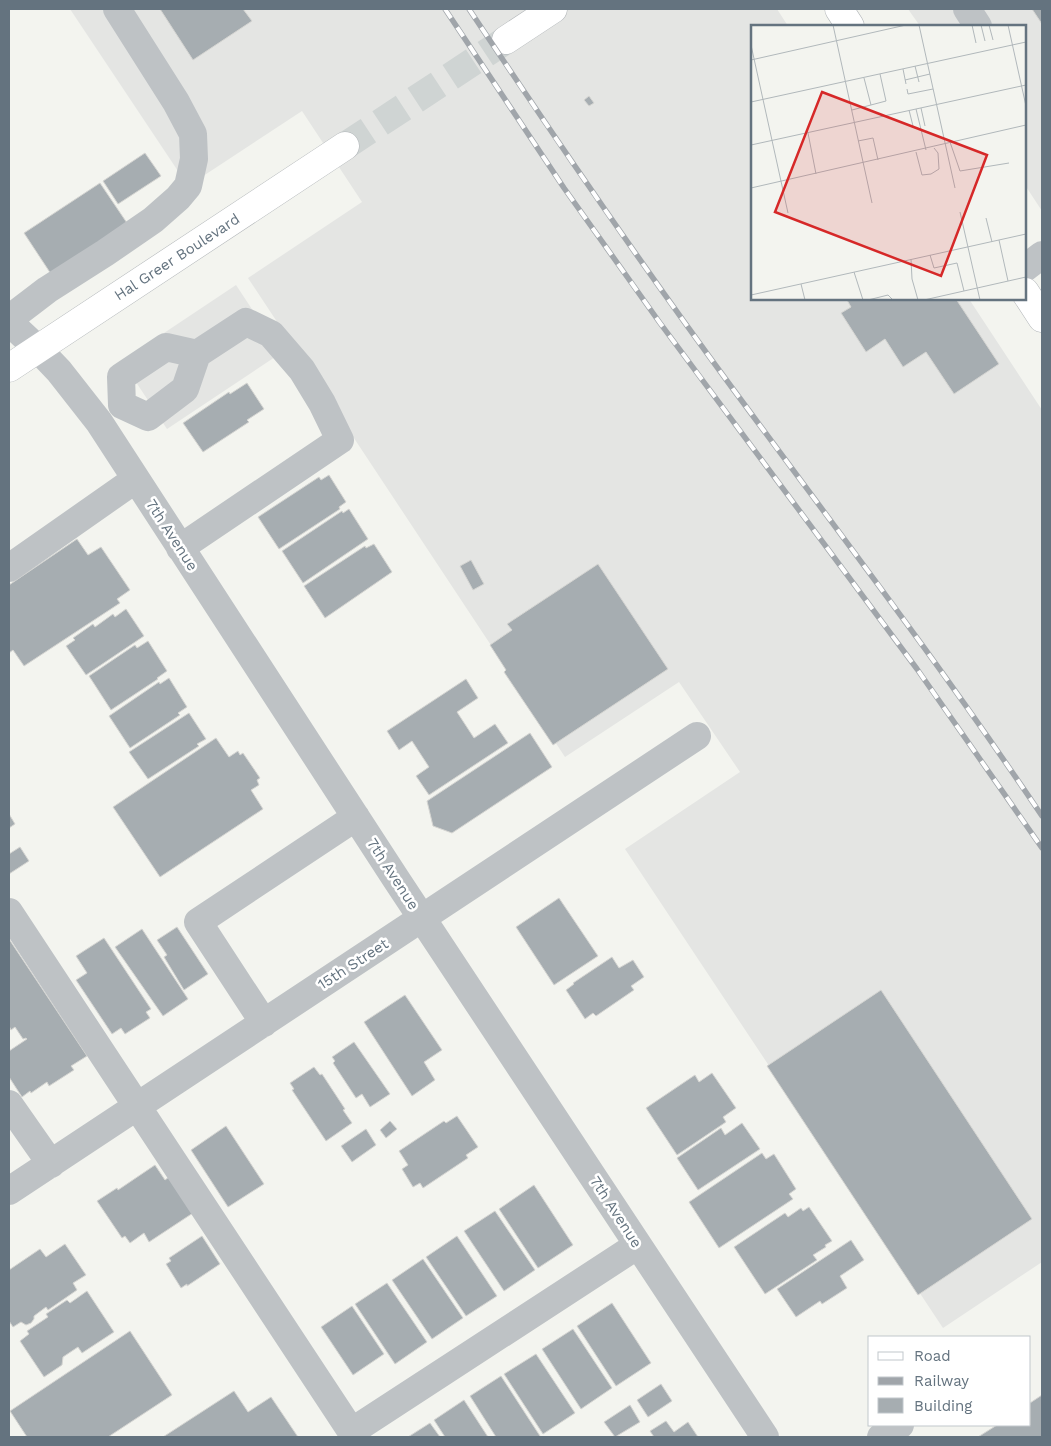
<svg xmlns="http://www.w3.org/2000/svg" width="1051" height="1446" font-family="'Work Sans',sans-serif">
  <rect width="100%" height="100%" fill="#f3f4ef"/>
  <path fill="#e4e5e3" d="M70,9h707l11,17h-36v273h217l73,111v852l-99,66 -318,-479 115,-77 -61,-90 -114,75 -317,-479 114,-76 -60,-91 -114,75z
    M908,9h134v202l-17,-26v-159h-105z
    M236,285l45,68 -114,76 -45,-68z"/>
  <path fill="#a6adb1" stroke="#d5d5d2" d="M160,9h83l9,12 -59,39z
    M1032,9h10v15z
    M589,96l5,7 -5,3 -5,-6z
    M145,153l16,23 -43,28 -15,-23z
    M100,183l27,40 -76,51 -27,-41z
    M849,299h107l43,65 -45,30 -28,-42 -23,15 -18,-28 -19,13 -25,-39 10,-6 -4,-7z
    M247,383l17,26 -17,11 2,2 -46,30 -20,-29 46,-31 1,2z
    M329,475l17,27 -7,5 1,2 -61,40 -21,-32 61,-40 2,3z
    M349,509l19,30 -65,44 -21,-32 60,-40 1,2z
    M77,539l11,16 13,-8 29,43 -13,9 3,4 -96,63 -11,-16 -4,3v-68z
    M374,544l18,28 -67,46 -21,-32 61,-40 1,2z
    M471,560l13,24 -11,6 -13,-24z
    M598,564l70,105 -115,76 -49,-73 2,-2 -16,-25 22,-15 -5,-6z
    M126,609l18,27 -58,39 -20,-29 9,-6 -2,-2 20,-14 2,3 18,-13 2,3z
    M148,641l19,30 -10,7 1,1 -47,31 -22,-34 46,-31 2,3z
    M169,678l18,29 -9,6 2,2 -50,33 -21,-32 50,-34 1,2z
    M466,679l12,19 -21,14 17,26 21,-14 13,19 -79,52 -13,-19 13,-9 -17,-26 -13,9 -12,-19z
    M189,713l17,26 -9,5 2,2 -51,33 -19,-27z
    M530,733l22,34 -100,66 -19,-7 -6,-25z
    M216,738l13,19 9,-6 2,4 3,-2 17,25 -3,2 2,5 -8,5 12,19 -103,68 -47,-70z
    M9,814l6,10 -6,4z
    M20,847l9,14 -20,13v-20z
    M559,898l39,58 -44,29 -38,-58z
    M177,927l31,47 -24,16 -20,-33 3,-2 -10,-15z
    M142,929l46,70 -25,17 -48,-69z
    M104,938l47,71 -5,3 4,6 -25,16 -4,-6 -9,6 -36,-54 11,-7 -11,-17z
    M9,939l78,117 -16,10 3,4 -25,16 -2,-4 -16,11 -1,-2 -8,6 -13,-20v-26l18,-12 -1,-1 -3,1 -8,-12 -4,3 -2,-4z
    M612,957l7,11 14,-8 11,17 -13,9 3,4 -38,26 -3,-3 -8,6 -19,-29 8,-6 -1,-1z
    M881,990l151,229 -114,76 -151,-229z
    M405,995l37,55 -18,12 11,18 -23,16 -48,-74z
    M354,1042l36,52 -20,13 -8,-13 -6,4 -23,-35 2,-2 -3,-4z
    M314,1067l6,8 2,-1 23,35 -2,1 9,13 -26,18 -34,-51 2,-1 -4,-6z
    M712,1073l24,35 -13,9 3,5 -49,33 -31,-47 49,-33 4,7z
    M457,1116l21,31 -12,8 2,3 -45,30 -3,-5 -7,4 -11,-18 6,-4 -9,-14 45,-30 2,2z
    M390,1121l7,8 -11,9 -6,-8z
    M742,1123l18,26 -62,41 -21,-32 44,-30 4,7z
    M226,1126l38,58 -36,23 -37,-57z
    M366,1129l10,16 -24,17 -11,-16z
    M762,1153l4,6 8,-5 22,35 -7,5 4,5 -74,49 -30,-46z
    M155,1165l10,15 4,-3 24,36 -44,29 -5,-9 -14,10 -5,-7 -3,2 -25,-37 20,-13 1,2z
    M534,1185l39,60 -35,23 -39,-59z
    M809,1207l23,34 -7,4 1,2 -13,8 4,5 -52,34 -31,-47 51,-34 3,4 13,-9 2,3z
    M495,1211l40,59 -31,21 -40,-60z
    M202,1236l18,28 -33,22v-2l-6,4 -15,-24 5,-3 -2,-3z
    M457,1236l40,60 -31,20 -40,-59z
    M851,1240l13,20 -24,16 7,12 -25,16 -2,-3 -24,16 -19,-28z
    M65,1244l21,31 -13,8 4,7 -29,20 -2,-3 -12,9v3l-3,4 -5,2 -5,-3 -8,5 -4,-6v-51l31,-21 6,8z
    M423,1259l40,59 -31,21 -40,-59z
    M387,1283l40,59 -32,22 -40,-60z
    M87,1291l27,41 -32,21 -4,-6 -15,10 -1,8 -18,12 -24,-36 9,-7 -2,-3 21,-14 -2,-3 21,-14 3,3z
    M612,1303l39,60 -35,23 -39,-60z
    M352,1306l32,48 -31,21 -32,-48z
    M573,1329l39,59 -31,21 -39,-60z
    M130,1331l42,64 -64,42h-81l-17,-26z
    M536,1354l39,59 -32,21 -39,-60z
    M501,1376l39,60 -2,1h-42l-26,-41z
    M661,1384l11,17 -24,16 -11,-17z
    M234,1391l14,21 23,-15 27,40h-135z
    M1042,1395v42h-64l19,-12h33v-22z
    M464,1400l24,37h-43l-11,-17z
    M630,1405l10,17 -25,15 -11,-15z
    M666,1421l8,11 14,-10 10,15h-44l-4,-6z
    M430,1423l10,14h-32z"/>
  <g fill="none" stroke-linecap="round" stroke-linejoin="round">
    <path stroke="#cfd4d3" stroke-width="28" stroke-dasharray="28 14" stroke-linecap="butt" d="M345,146l161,-106"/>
    <defs>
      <path id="major" d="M839,9l11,17
        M506,40l47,-31
        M1025,292l17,26
        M9,368l336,-222"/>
    </defs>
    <use href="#major" stroke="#b2b6b9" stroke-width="29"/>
    <path stroke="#bec2c5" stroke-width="28" d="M967,9l11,17
      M1025,268l17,-13
      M9,319l38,-29 58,-37 48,-33 25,-22 10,-12 6,-27 -1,-25 -17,-32 -59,-93
      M9,322l29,27 21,22 40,51 297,457 369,558
      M122,405l26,12 37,-28 12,-35 49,-32 25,12 31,36 20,33 18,37 -160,108
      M122,405l-1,-28 45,-30 31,7
      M9,568l127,-89
      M9,912l346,525
      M264,1023l-66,-101 158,-105
      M9,1104l42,60
      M9,1191l688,-455
      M351,1432l287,-187
      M881,1437l19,-12"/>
    <use href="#major" stroke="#fff" stroke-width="28"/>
    <defs>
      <path id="rail" d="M445,9l119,179 96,135 257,346 125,179
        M469,9c85,128 172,255 264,380 104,141 211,281 309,427"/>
    </defs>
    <use href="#rail" stroke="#a0a5aa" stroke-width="5.5"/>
    <use href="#rail" stroke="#fff" stroke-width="4" stroke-dasharray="11" stroke-linecap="butt"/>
  </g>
  <g text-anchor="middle" stroke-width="5" stroke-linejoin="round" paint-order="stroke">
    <g font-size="15" fill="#64737f" stroke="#fff">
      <text transform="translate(177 257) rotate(-33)" y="5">Hal Greer Boulevard</text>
      <text transform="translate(172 535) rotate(57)" y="5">7th Avenue</text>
      <text transform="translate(393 874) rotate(57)" y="5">7th Avenue</text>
      <text transform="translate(353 964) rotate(-33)" y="5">15th Street</text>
      <text transform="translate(616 1212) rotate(57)" y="5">7th Avenue</text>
    </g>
  </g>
  <g transform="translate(751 25)">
    <rect width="275" height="275" fill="#f3f4ef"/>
    <path fill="none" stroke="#b1b8bb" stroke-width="1" d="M82,0l39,178M168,0l36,163M221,0l4,18M230,0l4,16M238,0l4,15M257,0l18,81M0,20l37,168M0,35l155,-35M164,41l4,16M152,44l3,15M113,53l7,27M154,55l25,-6M156,64l1,5 25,-5M0,77l275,-60M170,83l4,18M165,84l10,41M101,85l34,-9 -6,-27M158,85l4,16M57,108l8,41M107,116l15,-3 5,22M199,117l10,29 49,-8M0,120l275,-60M165,127l6,23 9,-1 8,-5 -1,-16 -4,-5M0,163l275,-63M209,187l20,88M235,193l6,24M248,215l9,41M179,230l4,13 23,-5 7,28M160,234l1,20 6,21M103,247l9,28M50,259l4,16M0,270l275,-61M117,275l20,-5 5,5M173,275l102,-23"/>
    <path fill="#d62828" fill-opacity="0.15" stroke="#d62828" stroke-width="2.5" d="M71,67l165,63 -46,121 -166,-64z"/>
    <rect width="275" height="275" fill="none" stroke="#64737f" stroke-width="2.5"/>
  </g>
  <rect width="1051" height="1446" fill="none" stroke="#64737f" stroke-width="20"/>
  <rect x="868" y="1336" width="162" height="90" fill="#ffffff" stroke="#c1c7cc"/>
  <rect x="878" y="1352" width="25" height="8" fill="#ffffff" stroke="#c1c7cc"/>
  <text x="914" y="1361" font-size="15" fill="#64737f">Road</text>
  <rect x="878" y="1377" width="25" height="8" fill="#a0a5aa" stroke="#c1c7cc"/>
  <text x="914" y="1386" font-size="15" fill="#64737f">Railway</text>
  <rect x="878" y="1398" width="25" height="15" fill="#a6adb1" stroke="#c1c7cc"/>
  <text x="914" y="1411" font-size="15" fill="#64737f">Building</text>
</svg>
